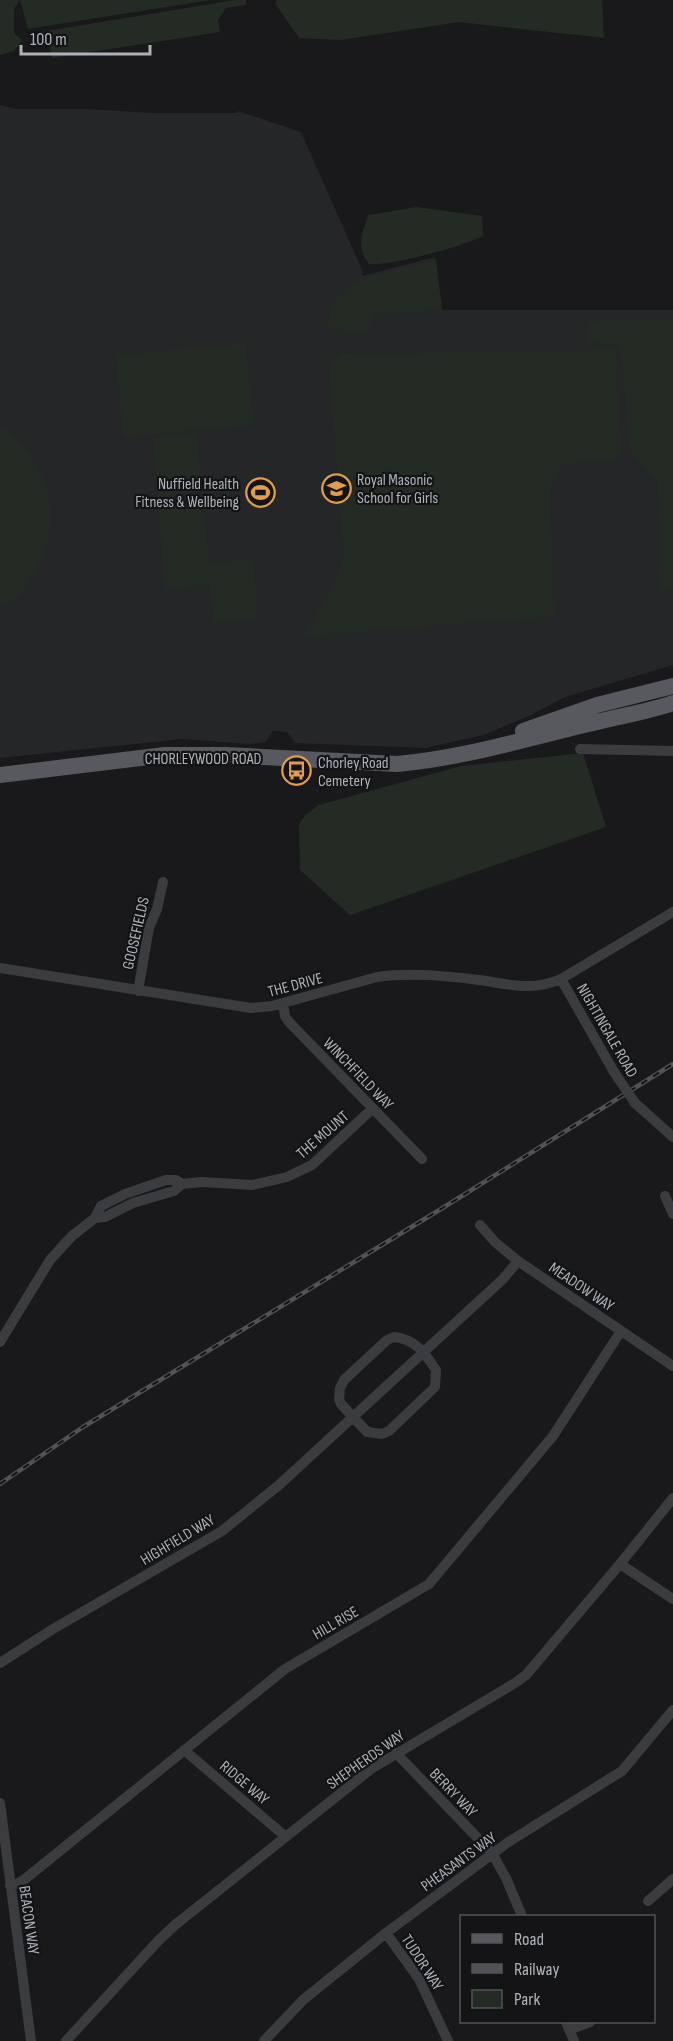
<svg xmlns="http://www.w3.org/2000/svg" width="673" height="2041" font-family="'Sofia Sans Condensed',sans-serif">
  <rect width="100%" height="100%" fill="#19191b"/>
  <path fill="#252628" d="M0,105l17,4h68l68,4h84l1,-2 63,21 62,140 -1,4 73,-19 7,53h231v355l-108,32 -38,20 -43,18 -59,13 -130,-5 -8,-11 -14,-1 -8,11 -14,2 -69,-5 -182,19z"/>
  <path fill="#242b24" d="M0,0h20l-6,9v24l8,7 -8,11 -14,4z
    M20,0h190l-182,29z
    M235,0h11v5l-20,3 -8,12 2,12 -168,26 -2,-10 -12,-10 2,-6z
    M276,0h326l2,38 -145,-16 -118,18 -42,-2 -23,-33z
    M417,207l65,9 1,20c-18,10 -96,31 -114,28 -13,-17 -8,-31 0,-49z
    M436,260l6,50 -69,4 -7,21 -40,-9c3,-7 4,-16 8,-23 18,-29 71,-35 102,-43z
    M673,320v270h-13l-2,-109 -28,-29 -9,-107 -35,-3 5,-21z
    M246,344l7,81 -130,11 -7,-81z
    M616,350l4,109 -57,5 -13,25 4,127 -250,20 30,-50 10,-28 -15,-194 14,-10z
    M0,427c12,5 22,17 30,28 32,42 24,102 -11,140 -5,5 -13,9 -19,13z
    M197,433l5,59 -44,4 -5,-59z
    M203,504l6,59 44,-4 5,60 -44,4 -4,-39 -45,4 -7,-80z
    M583,753l23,74 -256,88 -50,-45 -1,-45 6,-10 14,-10 142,-39z"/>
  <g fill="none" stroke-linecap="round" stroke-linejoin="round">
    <path stroke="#3b3c40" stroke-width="10" d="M580,749l93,2
      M0,968l251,40 21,-2 105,-29c34,-5 69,-1 102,3 31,4 52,12 82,-1l112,-67
      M561,979l53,93
      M138,991l11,-63 8,-19 6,-27
      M283,1003l2,13 4,6 133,137
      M635,1103l38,34
      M665,1196l8,18
      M95,1218l10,-1 28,-14 41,-12 8,-7
      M480,1225l15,17 23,19 155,105
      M394,1337c21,2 31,16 42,33l-1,17 -46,44 -7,3 -15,-2 -26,-28 -2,-5 1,-11 4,-8 43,-40z
      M0,1342l50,-82 22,-24 23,-18 6,-12 24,-12 41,-14h10l6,4 20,-2 50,3 35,-8 25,-12 60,-56
      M620,1564l53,35
      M0,1663l53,-34 169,-98 57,-46 224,-206 15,-18
      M184,1750l102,87
      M396,1753l96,100 14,25 16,38
      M0,1803l31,238
      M10,1886l7,-2 8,-5 260,-210 144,-85 124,-148 68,-105
      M648,1901l25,-22
      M386,1933l33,46 29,62
      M566,2022l8,19
      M569,2030l21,-8
      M66,2041l93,-101 16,-15 196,-156 144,-86 11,-8 94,-111 53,-66
      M264,2041l39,-41 83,-67 121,-90 115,-72 51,-61"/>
    <path stroke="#57595e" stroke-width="16" d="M523,731l74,-26 76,-19
      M0,775l165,-20h61l171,9c67,-6 131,-26 196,-41 27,-7 54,-11 80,-20"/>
    <defs>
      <path id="rail" d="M0,1484l83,-57 358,-218 232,-145"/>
    </defs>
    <use href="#rail" stroke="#505257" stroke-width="4.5"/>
    <use href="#rail" stroke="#141416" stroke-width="2" stroke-dasharray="7" stroke-linecap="butt"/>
    <path stroke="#3b3c40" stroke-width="10" d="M614,1072l21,31"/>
  </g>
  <defs>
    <symbol id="school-ring" viewBox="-11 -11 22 22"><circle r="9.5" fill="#141416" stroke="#e19d4b" stroke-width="1.5"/><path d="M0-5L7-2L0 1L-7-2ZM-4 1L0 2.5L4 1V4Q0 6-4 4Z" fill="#e19d4b"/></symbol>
    <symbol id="stadium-ring" viewBox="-11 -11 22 22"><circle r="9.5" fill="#141416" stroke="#e19d4b" stroke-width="1.5"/><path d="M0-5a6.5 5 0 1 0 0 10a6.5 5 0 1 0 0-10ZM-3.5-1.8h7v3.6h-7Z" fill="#e19d4b"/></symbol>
    <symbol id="bus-ring" viewBox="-11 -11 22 22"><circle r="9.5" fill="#141416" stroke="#e19d4b" stroke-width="1.5"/><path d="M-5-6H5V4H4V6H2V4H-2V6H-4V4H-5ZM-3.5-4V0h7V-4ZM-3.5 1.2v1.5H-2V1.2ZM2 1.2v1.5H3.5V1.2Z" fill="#e19d4b"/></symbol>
  </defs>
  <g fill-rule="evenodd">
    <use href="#school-ring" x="320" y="472" width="33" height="33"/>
    <use href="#stadium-ring" x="244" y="476" width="33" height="33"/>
    <use href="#bus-ring" x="280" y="754" width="33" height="33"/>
  </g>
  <g text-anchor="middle" stroke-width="4.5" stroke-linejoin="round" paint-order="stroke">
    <g font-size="16" fill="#adb2b9" stroke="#141416" text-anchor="start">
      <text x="357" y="485">Royal Masonic<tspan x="357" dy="18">School for Girls</tspan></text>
      <text x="239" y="489" text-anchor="end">Nuffield Health<tspan x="239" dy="18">Fitness &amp; Wellbeing</tspan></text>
      <text x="318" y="768">Chorley Road<tspan x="318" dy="18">Cemetery</tspan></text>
    </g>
    <g font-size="16" fill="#adb2b9" stroke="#141416">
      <text x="203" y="764">CHORLEYWOOD ROAD</text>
      <text transform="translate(135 933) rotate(-77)" y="6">GOOSEFIELDS</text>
      <text transform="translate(295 984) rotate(-15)" y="6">THE DRIVE</text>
      <text transform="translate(608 1030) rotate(60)" y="6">NIGHTINGALE ROAD</text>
      <text transform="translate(359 1073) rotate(46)" y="6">WINCHFIELD WAY</text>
      <text transform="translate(322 1134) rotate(-41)" y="6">THE MOUNT</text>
      <text transform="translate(582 1286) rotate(34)" y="6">MEADOW WAY</text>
      <text transform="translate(177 1539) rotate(-31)" y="6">HIGHFIELD WAY</text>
      <text transform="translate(335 1622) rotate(-30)" y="6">HILL RISE</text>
      <text transform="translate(365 1759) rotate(-35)" y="6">SHEPHERDS WAY</text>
      <text transform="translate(245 1782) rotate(40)" y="6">RIDGE WAY</text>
      <text transform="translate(454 1792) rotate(46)" y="6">BERRY WAY</text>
      <text transform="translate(458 1861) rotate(-36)" y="6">PHEASANTS WAY</text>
      <text transform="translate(30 1920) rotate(82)" y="6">BEACON WAY</text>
      <text transform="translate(423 1962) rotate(57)" y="6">TUDOR WAY</text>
    </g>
  </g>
  <rect x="460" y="1915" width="195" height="108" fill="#141416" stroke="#515357" stroke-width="1.5"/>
  <rect x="472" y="1934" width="30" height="9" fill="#57595e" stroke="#515357" stroke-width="1.5"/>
  <text x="514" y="1945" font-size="18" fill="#adb2b9">Road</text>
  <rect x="472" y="1964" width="30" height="9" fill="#505257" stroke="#515357" stroke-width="1.5"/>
  <text x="514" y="1975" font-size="18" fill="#adb2b9">Railway</text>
  <rect x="472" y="1990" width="30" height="18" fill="#242b24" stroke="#515357" stroke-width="1.5"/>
  <text x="514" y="2005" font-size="18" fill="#adb2b9">Park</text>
  <path d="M21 45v9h129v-9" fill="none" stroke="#adb2b9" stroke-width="3"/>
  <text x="30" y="45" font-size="18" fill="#adb2b9" stroke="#141416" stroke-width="4.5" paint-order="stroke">100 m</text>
</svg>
